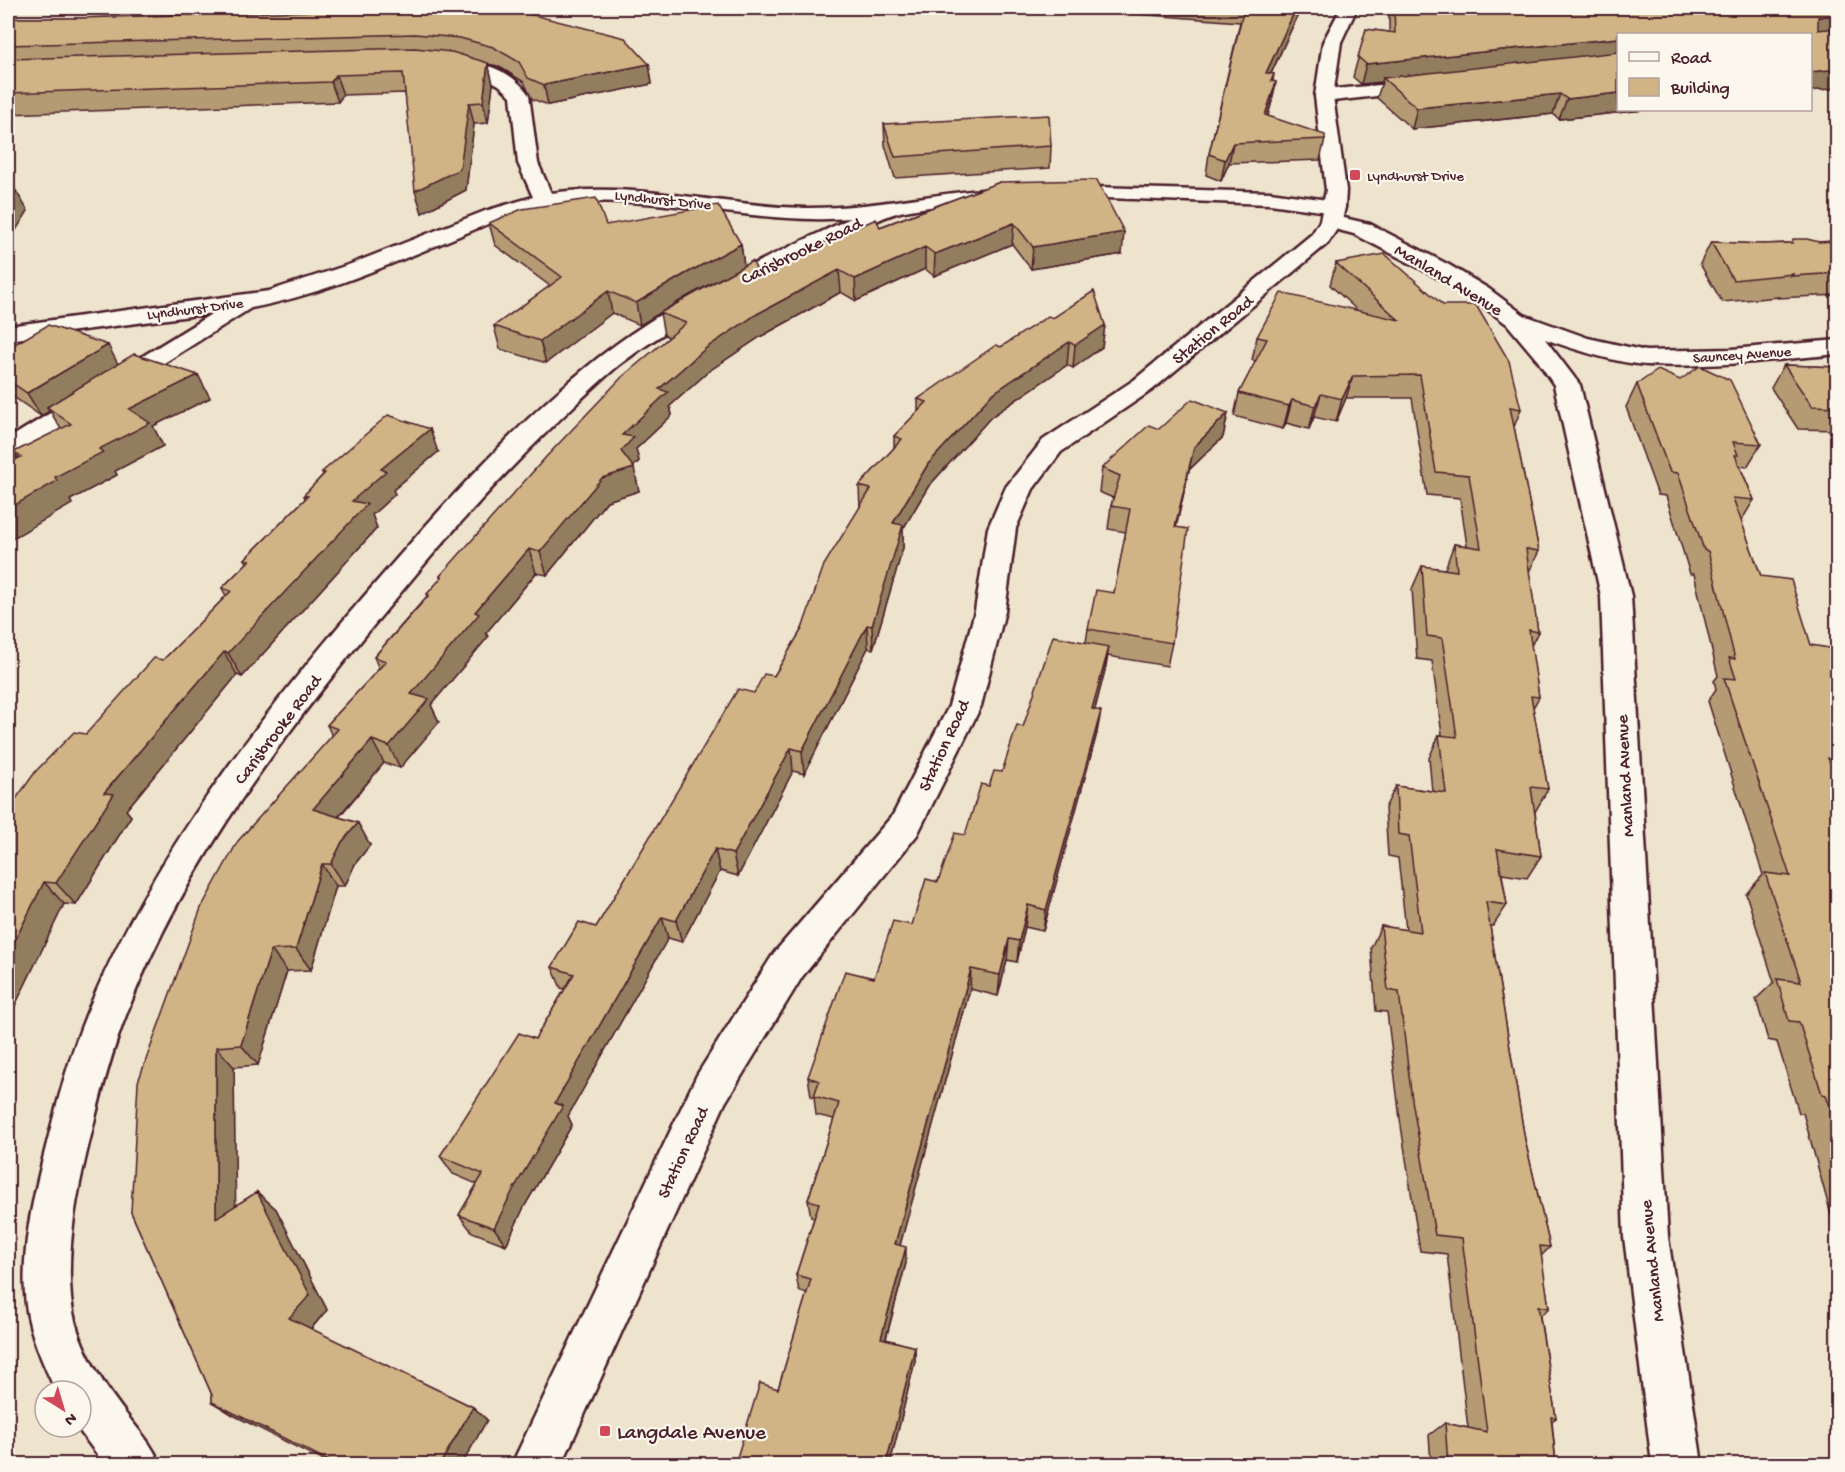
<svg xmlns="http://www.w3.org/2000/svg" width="1845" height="1472" font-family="'Gochi Hand',sans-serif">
  <rect width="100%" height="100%" fill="#eee3cd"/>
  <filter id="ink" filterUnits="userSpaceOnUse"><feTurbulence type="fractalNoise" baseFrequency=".0167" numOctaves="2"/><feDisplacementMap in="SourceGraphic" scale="12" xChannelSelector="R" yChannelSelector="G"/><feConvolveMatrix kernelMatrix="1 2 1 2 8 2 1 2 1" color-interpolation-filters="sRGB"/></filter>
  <g filter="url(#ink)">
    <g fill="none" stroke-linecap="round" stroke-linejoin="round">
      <defs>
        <path id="street" d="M446,58c31,3 64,9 83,37l9,68 13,30c89,-12 166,13 254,15 66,1 133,-16 199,-20l7,2 3,4 -3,4 -7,2c-34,3 -70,5 -104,12 -20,5 -43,19 -62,29 -76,35 -152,73 -219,124 -22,18 -43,39 -64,59 -56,54 -108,112 -158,173 -104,125 -209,259 -269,413 -16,40 -27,82 -37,125 -13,52 -25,109 -20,163 4,44 29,82 55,116 13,17 26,30 34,50h-56l-27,-37h4v-36h-25c-13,-27 -26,-56 -30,-86 -6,-52 7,-108 20,-158 12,-47 24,-94 43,-139 66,-157 173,-294 284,-422 69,-80 142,-162 225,-228 76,-60 166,-99 253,-140 -104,8 -202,-29 -304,-12 -37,6 -72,24 -107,38 -61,25 -124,52 -189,64l-234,148 -9,2v-19l205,-126 -205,27v-14l261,-35 82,-27 134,-53 48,-14 -15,-34 -7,-67 -12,-11 -18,-10 -41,-8 -3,-4 3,-4z
          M1424,81l6,1 3,4 -3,4 -106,12 -7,-2 -2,-4 2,-4 7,-2z
          M1059,186l211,6 65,9 7,2 3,4 -3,4 -7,2 -65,-9 -218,-8 -3,-4 3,-4z
          M1331,215l39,9 79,41 40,24 35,26 64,23 58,13 86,-2 106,-9v14c-63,6 -127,14 -190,11 -29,-1 -75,-16 -103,-26l35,46 51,211 37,641 34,227h-50l-28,-227 -23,-641 -47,-211 -16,-24 -31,-37 -34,-25 -40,-24 -79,-41 -31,-8 -3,-5 3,-5z"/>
        <path id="secondary" d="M1341,8h16l-16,34 -8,54 13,94 -1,17 -3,14 -14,22 -176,147 -91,62 -28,37 -17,39 -11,83 -24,95 -64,129 -115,142 -77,126 -163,361h-50l185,-389 77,-122 119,-138 56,-109 26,-95 13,-83 18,-41 37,-47 91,-60 178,-146 8,-13 6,-31 -11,-94 8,-54z"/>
      </defs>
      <use href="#street" stroke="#4a1f2b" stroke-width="5"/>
      <use href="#secondary" stroke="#4a1f2b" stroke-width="5"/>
      <use href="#street" fill="#fbf7ec" fill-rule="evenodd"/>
      <use href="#secondary" fill="#fbf7ec" fill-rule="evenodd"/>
    </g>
    <path fill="#b49b73" stroke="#4a1f2b" stroke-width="1.5" fill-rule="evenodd" d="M1057,8h244l-30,66h3l-1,7 3,1 -4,19 -4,15 57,23 -5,21 -91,3 -8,18 -15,-6 3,-21 31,-132z
      M1389,8h449v80l-28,3v-57h-192v76h26l-85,9 -6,-5 -141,15 -35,-31 5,-16 -21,2 -8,-7 13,-48 23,3z
      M352,10v1l297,53 3,20 -104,21 -16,-6 -8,-17 -26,-16 -10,-2 5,20 -5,39 -14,1 -8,66 -44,23 -17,-120 -62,2 -5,7 -330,12v-96h72z
      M884,124l167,22 -1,22 -155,10 -10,-33z
      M1000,182l122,72 -91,15 -19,-25 -78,32 -9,-7 -69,32 -15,-9 -81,45 -51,34 -39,35 2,9 -36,34 3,12 -6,6 6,24 -32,10 -60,74 -11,-2 -50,60 2,4 -57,68 8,17 -39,46 -16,-5 -45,54 19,6 12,22 -15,19 -10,22h-9l-25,84 -24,1 -29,94 -24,2 1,139 22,-14 19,17 51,101 -16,19 162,78 14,13 -25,44h-132l-97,-49 -21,-13v-7l-81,-183 201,-476 -5,-11 52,-56 -5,-12 53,-61v-2l14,-15 -1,-3 229,-239 -5,-2 -4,-22 -20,12 -28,-12 -66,50 -46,-14 -6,-23 56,-40 -55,-41 -6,-22 117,2 135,19 3,22 14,6zM725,276l-60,34 23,-14z
      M1838,241v54l-60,3 1,-1 -57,5 -22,-38 11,-22 52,2z
      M1336,263l185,146 -7,18 25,124 -10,21 9,60 -7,14 8,51 -6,11 15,81 -13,23 6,44 -14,22 -25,-4 5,31 -14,21h-3l35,214 25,107 -9,9 8,52 -9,8 16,102 -4,3 4,43h-125l-2,-29 16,-12 23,5 -21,-174 -27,-3 -20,-132 -13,-107 -11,-1 -5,-63 10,-22 25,4 -8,-72 -10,-2 -3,-48 11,-22 36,5 -3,-33 10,-23h3l-10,-74 -15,-2 -5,-70 10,-23 23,3 9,-25 13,2 -7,-48 -33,-3 -15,-97h-66l-10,24 -22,-5 -5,12 -23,-6 -3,6 -49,-13 5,-23 17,-32 -4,-1 5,-23 101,-26 -28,-26z
      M1053,318l52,7 -3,22 -29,21 -6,-3 -76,52 -63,70 -25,42v19l-30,101 -5,-1 -64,126 -11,-3 -55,105 -18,-5 -38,71 -14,-4 -100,178 4,9 -48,82 -18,38 -34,-13 -13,-17 18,-31 -24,-10 -13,-18 95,-117 30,-50 -4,-1 -9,-21 44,-40 158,-234 20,-17 28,-47 58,-121 -1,-22 35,-38v-12l24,-24v-13l83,-52z
      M8,348l190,27 12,23 -57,28 10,20 -48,25 2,4 -47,25 2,4 -54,-46 -4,-6 47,-23 -11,-18 -9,5 -33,-23z
      M1784,365l54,2v63l-40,-1 -27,-41z
      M1637,384l124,60 -14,23 -7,-1 14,34 -13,21 20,55 50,69 27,25v20l-2,3 2,4v75l-3,3 3,6v442l-5,-1 -30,-109h-4l-22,-71 -9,-2 -12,-41 18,-17 -28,-88 17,-19 -55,-174 8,-12 -2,-8 4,-5 -24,-102h-4l-24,-78 -8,-1 -32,-88z
      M1228,413l-5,24 -34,33 -13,57 -4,116 -5,23 -59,-10 -3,14 -10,39 2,24 -54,198 -18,-4 -8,35 -10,-2 -9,36 -28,-7 -70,256 6,18 -20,76 29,8v14l-25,103h-155l43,-75 29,-96 -8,-2 -3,-16 18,-57 -3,-1 -3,-17 26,-81 -18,-4 -2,-18 -3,-1 -3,-19 66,-99 38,-53 53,-90 24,-49 13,-14 21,-45 63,-85 2,-13 26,-36 12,-61 -18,-3 3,-23 2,-8 -14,-6 3,-24 57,-39z
      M438,452l-45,38 2,4 -23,21 5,13 -135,149 -5,-2 -111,135 5,6 -55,89 -12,-1 -56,116v-210l155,-150 63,-64 -4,-8 25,-25 -2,-4 60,-60 -1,-4 19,-20 -1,-3z"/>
    <path fill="#927e5e" stroke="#4a1f2b" stroke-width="1.5" d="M1296,8h5l-39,85 4,-20z
      M1838,15v19l-28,2 8,-19z
      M1618,38v17l-235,23 -1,4 -21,2 5,-20z
      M488,63l5,21 -5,39 -5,-21z
      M649,64l3,20 -104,21 -4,-20z
      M1838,69v19l-28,3v-19z
      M336,75l7,20 -5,7 -7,-20z
      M1276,82l-4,19 -11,35 4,-21z
      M1618,93v17h26l-85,9 8,-20z
      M1560,94l-7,20 -141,15 5,-21z
      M469,103l5,21 -8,66 -44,23 -7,-22z
      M1233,143l-4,20 -8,18 4,-21z
      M16,191l12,20 -20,32v-39z
      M1014,223l-2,21 -78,32 1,-22z
      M1124,232l-2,22 -91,15 2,-22z
      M741,244l3,22 -56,30 -48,29 -4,-22 49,-29z
      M925,247v22l-69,32 -1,-22z
      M839,270l2,22 -81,45 -51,34 -39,35 2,9 -36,34 3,12 -8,8 3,-1 5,23 -32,10 -60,74 -7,-23 81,-101 1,-16 37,-46 47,-41 51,-34z
      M608,291l4,22 -66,50 -6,-22z
      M1105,325l-3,22 -29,21 2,-23z
      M1069,342l-2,23 -76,52 -63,70 -25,42v19l-30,101 -1,-23 21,-103 35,-59 64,-70z
      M108,345l12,23 -73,39 3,4 -9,5 -14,-23z
      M198,375l12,23 -57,28 10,20 -48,25 2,4 -47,25 2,4 -64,37v-32l47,-32 44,-28 30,-40z
      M1353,376l-7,22 -10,24 6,-23z
      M1321,394l-7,23 -5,12 6,-23z
      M1292,400l-6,23 -3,6 6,-23z
      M1228,413l-5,24 -34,33 -18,80 23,-103z
      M430,429l8,23 -45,38 2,4 -23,21 5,13 -135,149 -14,-24 124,-152 29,-32z
      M529,549l7,24 -50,60 2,4 -57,68 8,17 -39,46 -11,-22 22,-52 64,-82z
      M867,625l1,23 -64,126 -2,-23z
      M1109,647l-4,23 -16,62 3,-23z
      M224,652l13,23 -111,135 5,6 -55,89 -20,-22 48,-90z
      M1101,711l-4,22 -54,198 3,-21z
      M372,740l12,23 -58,68 -13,-22z
      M791,748l2,23 -55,105 -5,-22z
      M358,823l12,22 -15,19 -10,22 -14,-22 11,-22z
      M715,849l5,22 -38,71 -6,-21z
      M322,864l14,22 -25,84 -15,-21z
      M44,882l20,22 -56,116v-66z
      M1028,905l-3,22 -8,35 2,-21z
      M662,917l6,21 -100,178 4,9 -48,82 -18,38 -12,-17 61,-125z
      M1009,939l-2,21 -9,36 2,-21z
      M271,950l16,21 -29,94 -17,-20z
      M971,969l-1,20 -74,271 -1,-16z
      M216,1047l18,20 2,168 -20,-17z
      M257,1192l19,17 51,101 -20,23 -18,-15z
      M906,1247v16l-24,89 -1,-14z
      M915,1347v14l-25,103h-4z
      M473,1407l14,13 -25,44h-22z"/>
    <path fill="#d1b486" stroke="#4a1f2b" stroke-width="1.5" d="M484,8l22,3 3,-2 116,29 24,26 -105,21 -16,-7 -9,-16 -26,-15 -33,-9 -45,-4 -407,11v-27h72l272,-8 -1,2z
      M1244,8h52l-30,65 8,1 -3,7 5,1 -11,33 60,20v4l-92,4 -8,17 -16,-6z
      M1394,8h444v7l-20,2v13l20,-2v41l-28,3v-38h-192v4l-252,26 -8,-7 8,-28 29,4z
      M415,48l37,4 36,11 -5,39 -14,1 -9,66 -45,22 -12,-118 -67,2 -5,7 -323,11v-34z
      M1618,52v41l-51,6 -7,-5 -143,14 -34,-30z
      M1049,115l2,31 -156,11 -11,-33z
      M1097,180l27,52 -91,15 -19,-24 -79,31 -10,-7 -70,32 -16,-9 -82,44 -51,34 -47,41 9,3 -46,43 12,2 -13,14 13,17 -32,10 -62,74 -11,-3 -54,63 4,2 -68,80 18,5 -40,47 -17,-6 -59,69 45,14 -16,19 -11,22h-9l-26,85 -25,1 -30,95 -25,2v171l41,-26 53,103 -21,23 184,89 -33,57h-105l-123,-62v-7l-81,-183 7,-130 63,-174 37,-67 100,-112 -11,-4 59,-64 -12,-4 55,-62 -2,-1 15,-17 -2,-1 106,-119 76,-80 64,-54 -26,-10 92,-52 6,11 118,-53 4,8 120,-45z
      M8,191h8l-8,13z
      M596,198l10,27 112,-20 23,39 -56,30 -49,29 -28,-12 -68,50 -46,-15 68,-49 -73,-54 33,-14z
      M1793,239h14l12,3 19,-1v32l-47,3 2,-2 -60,6 -22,-38 52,2 29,-1z
      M1385,254l58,51h33l33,56 12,48 -11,-2 29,144 -13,-2 12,83 -9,-2 10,67 -8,-1 17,93 -17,-2 10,69 -44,-7 10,56 -21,-3 39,238 25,107 -10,-1 9,62 -11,-2 18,112 -5,-1 5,47h-108l-3,-41 42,9 -25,-194 -27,-3 -23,-135 -13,-108 -11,-2 -7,-64 40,6 -12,-96 -11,-2 -2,-48 50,7 -7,-58 18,2 -15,-99 -15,-2 -5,-70 35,5 -3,-27 27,4 -12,-73 -33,-3 -16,-97 -67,1 -11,23 -21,-5 -6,12 -23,-6 -3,6 -50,-13 28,-54 -10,-2 24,-44 118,27 -63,-57z
      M1094,291l11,34 -30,20 -6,-3 -77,52 -64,70 -35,59 10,2 -31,101 -5,-1 -65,126 -11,-3 -58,106 -18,-5 -39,72 -14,-4 -107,186 8,3 -50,84 -19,38 -35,-13 24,-41 -43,-18 79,-123 16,6 39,-65 -22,-7 27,-45 17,5 142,-238 16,4 10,-19 10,2 28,-47 22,-64 47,-76 -12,-3 43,-47 -8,-3 33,-34 -9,-3 78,-54 5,2 47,-31 5,2z
      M48,325l60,20 -81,48 -19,-13v-32z
      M134,354l64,21 -69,34 21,14 -51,26 4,3 -48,25 2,4 -49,28v-45l13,-7 -7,-5 57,-28 -24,-17z
      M1784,365l54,2v40l-26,-1z
      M1700,366l30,14 31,64 -28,-2 5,13h-3l19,45 -21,-2 28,78 30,4 20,65 18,3 9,22v13l-7,-1 7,15v62l-10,-1 10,23v352l-12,-38 -4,-1 -23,-72 -10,-1 -12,-42 24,3 -36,-109 25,3 -66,-198 12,1 -7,-21 6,1 -27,-108 -4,-1 -26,-77 -8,-1 -33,-88 21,-14 22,10z
      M1192,399l36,14 -34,34 -19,80 13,2 -16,114 -84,-14 8,-39 18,3 16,-84 -19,-3 9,-30 -18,-8 47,-43 10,4z
      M388,415l42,14 -49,40 5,2 -34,30 15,3 -139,149 -4,-1 -120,141 10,1 -58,89 -12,-1 -36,72v-144l28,-39 38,-39 12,2 68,-76 9,2 68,-69 -9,-3 28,-28 -5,-1 63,-63 -4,-1 21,-22 -3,-1z
      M1053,636l56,11 -17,62 9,2 -55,199 -18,-5 -9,36 -10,-2 -9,36 -29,-6 -76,275 11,3 -25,91 34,9 -29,117h-151l25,-81 18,6 33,-110 -15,-4 23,-72 -11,-3 31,-97 -25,-7 5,-15 -11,-4 37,-106 29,7 19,-57 19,4 14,-46 12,3 17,-49 10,2 16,-51 8,2 5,-15 8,1 15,-47 6,2z"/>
  </g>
  <g fill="#d1495b" stroke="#fbf7ec" stroke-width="2">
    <rect x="1349" y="169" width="12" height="12" rx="3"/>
    <rect x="599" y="1425" width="12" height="12" rx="3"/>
  </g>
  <g text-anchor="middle" stroke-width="4.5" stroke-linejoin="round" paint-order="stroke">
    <g font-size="15" fill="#4a1f2b" stroke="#fbf7ec" text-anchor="start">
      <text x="1367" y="180">Lyndhurst Drive</text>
    </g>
    <g font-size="15" fill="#4a1f2b" stroke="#fbf7ec">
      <text transform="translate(663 199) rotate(6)" y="5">Lyndhurst Drive</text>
      <text transform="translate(195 308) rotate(-7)" y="5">Lyndhurst Drive</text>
      <text transform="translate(1742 354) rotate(-4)" y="5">Sauncey Avenue</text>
    </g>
    <g font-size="18" fill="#4a1f2b" stroke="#fbf7ec">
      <text transform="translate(801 250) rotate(-26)" y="6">Carisbrooke Road</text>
      <text transform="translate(1449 279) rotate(31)" y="6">Manland Avenue</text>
      <text transform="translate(1212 329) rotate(-39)" y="6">Station Road</text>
      <text transform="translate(277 729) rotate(-53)" y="6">Carisbrooke Road</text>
      <text transform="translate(943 745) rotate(-65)" y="6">Station Road</text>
      <text transform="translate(1624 776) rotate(-93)" y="6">Manland Avenue</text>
      <text transform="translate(682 1152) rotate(-65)" y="6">Station Road</text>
      <text transform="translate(1651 1261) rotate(-96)" y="6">Manland Avenue</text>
    </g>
    <g font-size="21" fill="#4a1f2b" stroke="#fbf7ec" text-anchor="start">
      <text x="617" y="1438">Langdale Avenue</text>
    </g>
  </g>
  <rect width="1845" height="1472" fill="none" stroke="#fbf7ec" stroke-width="30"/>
  <rect x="15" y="15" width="1815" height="1442" fill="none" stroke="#4a1f2b" stroke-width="2" filter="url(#ink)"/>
  <rect x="1617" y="33" width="195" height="78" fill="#fbf7ec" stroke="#b4a19f" stroke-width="1.5"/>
  <rect x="1629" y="52" width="30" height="9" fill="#fbf7ec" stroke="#b4a19f" stroke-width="1.5"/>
  <text x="1671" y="63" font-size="18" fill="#4a1f2b">Road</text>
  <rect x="1629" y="78" width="30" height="18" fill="#d1b486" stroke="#b4a19f" stroke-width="1.5"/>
  <text x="1671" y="93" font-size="18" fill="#4a1f2b">Building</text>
  <g transform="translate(63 1409) rotate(143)"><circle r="28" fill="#fbf7ec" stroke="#b4a19f" stroke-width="1.5"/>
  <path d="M0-4.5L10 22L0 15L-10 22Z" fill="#d1495b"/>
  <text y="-9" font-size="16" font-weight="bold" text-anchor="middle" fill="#4a1f2b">N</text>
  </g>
</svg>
